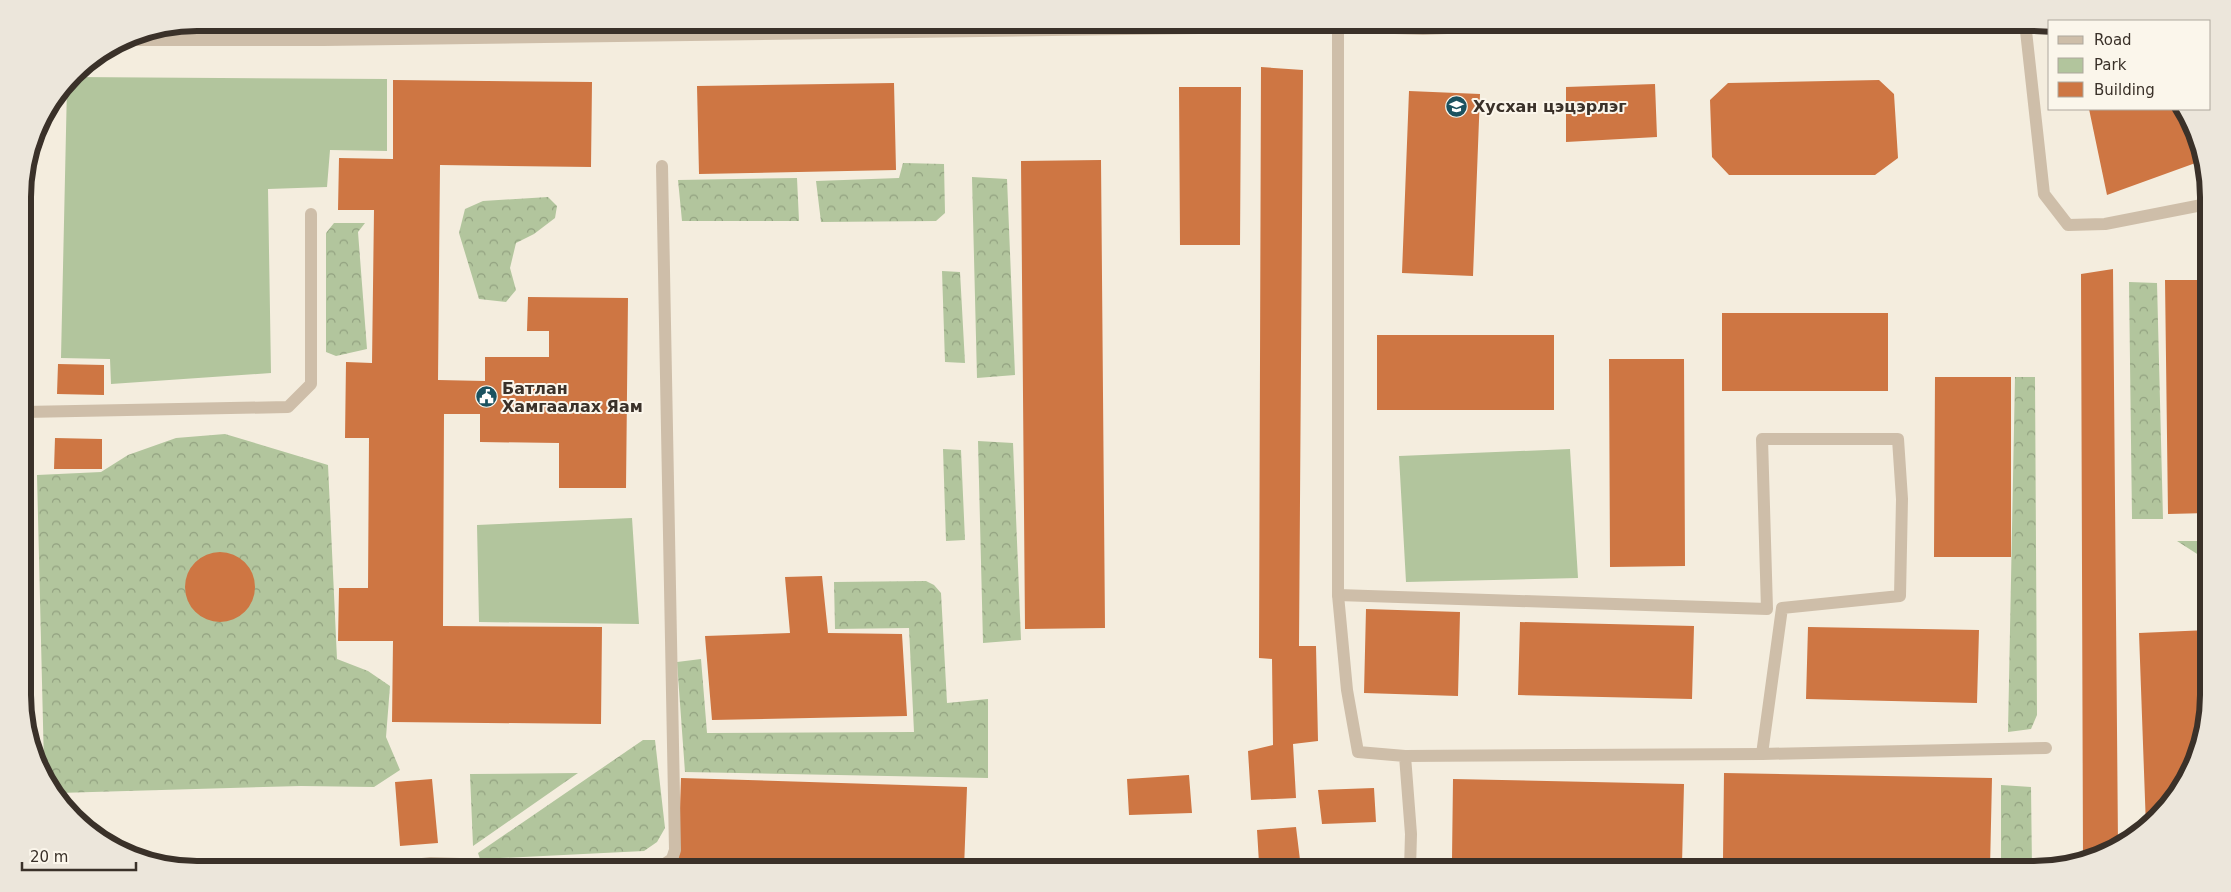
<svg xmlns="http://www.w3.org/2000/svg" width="2231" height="892" font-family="'DejaVu Sans',sans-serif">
  <defs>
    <pattern id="forest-crowns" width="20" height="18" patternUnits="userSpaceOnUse" patternTransform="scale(1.25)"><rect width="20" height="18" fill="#b2c59d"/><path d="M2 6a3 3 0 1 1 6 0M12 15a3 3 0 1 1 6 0" fill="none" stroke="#92a180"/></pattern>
  </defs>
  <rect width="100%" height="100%" fill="#f4edde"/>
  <path fill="url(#forest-crowns)" d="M903,163l41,1 1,49 -9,8 -115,1 -5,-41 83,-3z
    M972,177l35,2 8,196 -38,3z
    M797,178l2,43h-117l-4,-41z
    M548,197l9,9 -2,12 -21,16 -18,9 -6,25 6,22 -10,12 -27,-3 -20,-66 6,-24 18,-8z
    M334,223h31l-7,9 9,117 -31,7 -10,-4v-119z
    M942,271l18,1 5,91 -20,-1z
    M2129,282l28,1 6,236h-31z
    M2015,377h20l2,338 -6,14 -23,3z
    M225,434l103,31 9,194 31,12 22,15 -4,51 14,33 -26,17 -73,-1 -243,7 -14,-28 -7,-290 64,-3 27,-17 48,-17z
    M978,441l35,2 8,197 -38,3z
    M943,449l18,1 4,90 -19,1z
    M2177,541h31v20z
    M926,581l8,4 7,8 6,110 41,-4v79l-303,-6 -8,-110 24,-3 6,74 207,-1 -5,-104 -74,1 -1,-47z
    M643,740h12l10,88 -8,14 -13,9 -164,8 -2,-6z
    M578,773l-105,73 -3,-72z
    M2001,785l30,2 1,82h-31z"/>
  <path fill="#b2c59d" d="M73,77l314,2v72l-57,-1 -3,37 -59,2 3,184 -160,11 -1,-25 -49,-1 6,-272z
    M1570,449l8,129 -172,4 -7,-126z
    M632,518l7,106 -160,-2 -2,-97z"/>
  <path fill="#ce7643" d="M1261,67l42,3 -4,576h17l2,95 -25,3 3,54 -45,2 -3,-49 25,-6 -1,-86 -13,-1z
    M393,80l199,2 -1,85 -151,-2 -2,215 47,1v-24h64v-26h-22l1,-34 100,1 -2,190h-67v-45l-79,-1v-28h-36l-1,212 159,1 -1,97 -209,-2 1,-81h-55l1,-53h29l1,-150h-24l1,-76 26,1 2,-153h-36l1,-52 54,1z
    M1879,80l15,14 4,64 -23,17h-146l-17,-18 -2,-57 18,-17z
    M894,83l2,87 -197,4 -2,-88z
    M1655,84l2,53 -91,5v-55z
    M1179,87h62l-1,158h-60z
    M1409,91l71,3 -7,182 -71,-3z
    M2089,109h91l21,52 -94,34z
    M1101,160l4,468 -80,1 -4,-468z
    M2113,269l5,576 -28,15 -7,2 -2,-588z
    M2165,280h42l1,233 -40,1z
    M1722,313h166v78h-166z
    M1377,335h177v75h-177z
    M1609,359h75l1,207 -75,1z
    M58,364l46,1v30l-47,-1z
    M1935,377h76v180h-77z
    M55,438l47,1v30h-48z
    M185 587a35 35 0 1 1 70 0a35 35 0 1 1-70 0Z
    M822,576l6,57 74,1 5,82 -195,4 -7,-84 85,-3 -5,-56z
    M1366,609l94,3 -2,84 -94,-3z
    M1520,622l174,4 -2,73 -174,-4z
    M1808,627l171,3 -2,73 -171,-4z
    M2208,630v65l-9,56 -26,50 -27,26 -7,-194z
    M1724,773l268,5 -2,91h-78v-8l-189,-3z
    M1189,775l3,38 -63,2 -2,-36z
    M681,778l286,9 -3,82h-286z
    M432,779l6,64 -38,3 -5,-64z
    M1453,779l231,5 -2,80 -230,-5z
    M1374,788l2,34 -54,2 -4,-34z
    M1296,827l4,33 -41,3 -2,-33z
    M1308,866l75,1v2h-75z"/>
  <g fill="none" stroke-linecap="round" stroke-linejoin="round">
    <path stroke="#cebea9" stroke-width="12" d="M2025,22l19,172 24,31 37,-1 102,-20
      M24,412l264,-5 23,-23v-170
      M1338,595l429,14 -5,-170h136l4,60 -2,97 -118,12 -20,146
      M379,869l52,-6 177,6
      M657,869l15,-10 3,-9 -13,-684"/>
    <path stroke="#cebea9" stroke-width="12" d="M1338,26v569l9,95 11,62 47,4 6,78 -1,35
      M124,40h200l1014,-14 85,3 166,-7
      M1405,756l357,-2 284,-6"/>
  </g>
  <defs>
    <symbol id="school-disc" viewBox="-11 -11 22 22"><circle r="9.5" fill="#1b5260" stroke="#fbf6eb"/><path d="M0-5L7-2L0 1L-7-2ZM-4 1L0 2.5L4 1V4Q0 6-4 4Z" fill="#fff"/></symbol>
    <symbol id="civic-disc" viewBox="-11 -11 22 22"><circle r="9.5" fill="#1b5260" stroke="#fbf6eb"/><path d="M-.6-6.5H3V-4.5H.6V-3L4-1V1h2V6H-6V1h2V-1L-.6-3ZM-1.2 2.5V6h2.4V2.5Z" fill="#fff"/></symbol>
  </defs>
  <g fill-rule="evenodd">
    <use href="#school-disc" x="1444" y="94" width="25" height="25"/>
    <use href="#civic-disc" x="474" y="384" width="25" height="25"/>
  </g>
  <g text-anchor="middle" stroke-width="4" stroke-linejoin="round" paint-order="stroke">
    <g font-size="16" font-weight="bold" fill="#3a3129" stroke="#fbf6eb" text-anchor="start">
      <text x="1473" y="112">Хусхан цэцэрлэг</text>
      <text x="502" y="394">Батлан<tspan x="502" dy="18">Хамгаалах Яам</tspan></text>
    </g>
  </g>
  <path d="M0 0H2231V892H0ZM197 31H2034A166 166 0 0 1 2200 197V695A166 166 0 0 1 2034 861H197A166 166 0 0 1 31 695V197A166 166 0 0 1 197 31Z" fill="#ece6db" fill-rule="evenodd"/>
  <path fill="none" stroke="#3a3129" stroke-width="6" d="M197 31H2034A166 166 0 0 1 2200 197V695A166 166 0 0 1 2034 861H197A166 166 0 0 1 31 695V197A166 166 0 0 1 197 31Z"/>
  <rect x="2048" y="20" width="162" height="90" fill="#fbf6eb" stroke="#aea79d"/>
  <rect x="2058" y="36" width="25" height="8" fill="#cebea9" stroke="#aea79d"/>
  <text x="2094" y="45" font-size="15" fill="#3a3129">Road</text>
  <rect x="2058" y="58" width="25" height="15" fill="#b2c59d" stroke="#aea79d"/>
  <text x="2094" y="70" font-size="15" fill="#3a3129">Park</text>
  <rect x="2058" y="82" width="25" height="15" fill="#ce7643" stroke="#aea79d"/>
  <text x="2094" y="95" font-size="15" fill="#3a3129">Building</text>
  <path d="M22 862v8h114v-8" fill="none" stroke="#3a3129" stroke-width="2.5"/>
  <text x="30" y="862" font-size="15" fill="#3a3129" stroke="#fbf6eb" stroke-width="4" paint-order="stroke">20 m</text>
</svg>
